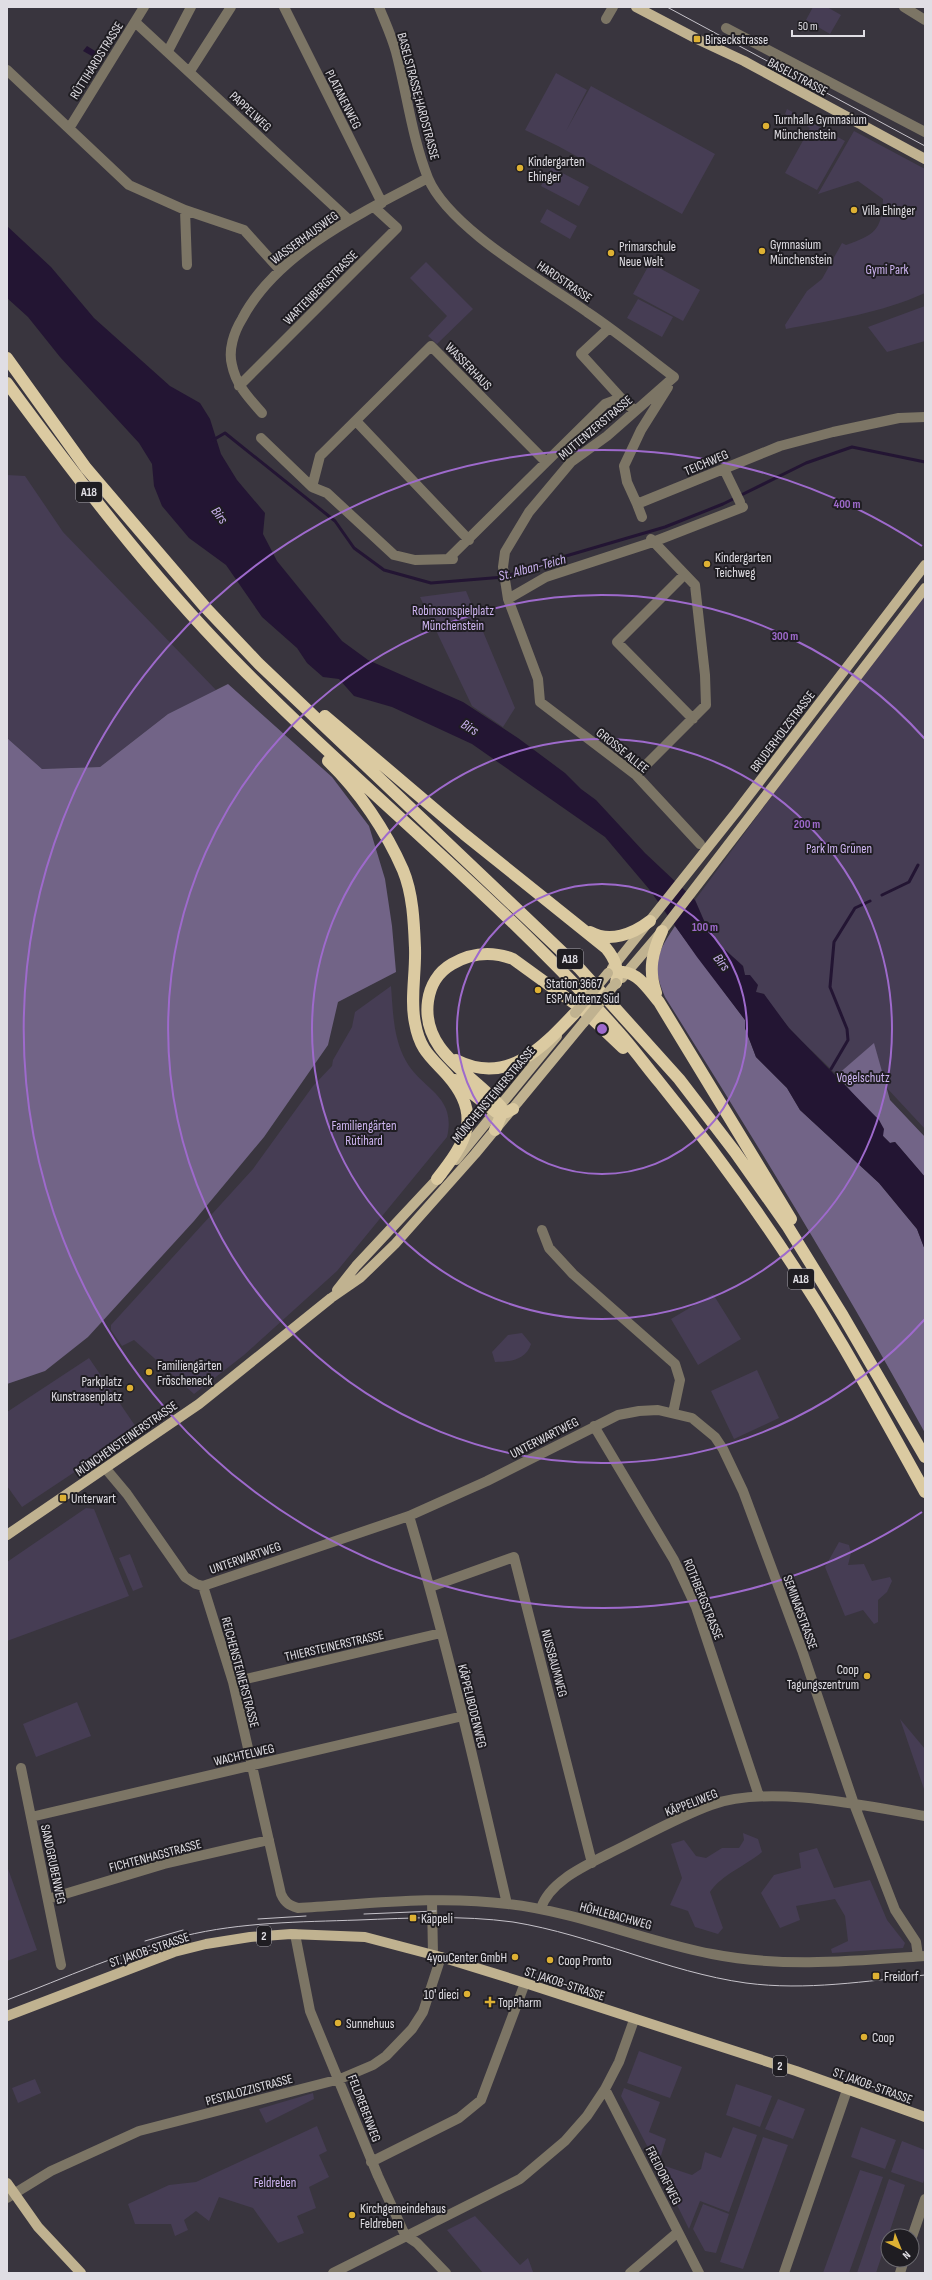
<svg xmlns="http://www.w3.org/2000/svg" width="932" height="2280" font-family="'Sofia Sans Condensed',sans-serif">
  <rect width="100%" height="100%" fill="#39353e"/>
  <path fill="#463d54" d="M813,7h14l14,8 -11,19 -24,-14z
    M556,73l31,17 -21,41 25,-45 124,68 -33,60 -124,-68 -33,-16z
    M787,109l58,32 -28,49 -32,-17 25,-45 -25,-14z
    M854,131l71,38v124c-44,20 -92,27 -139,36l-1,-4 22,-34 15,-12 20,-36 4,2c28,-10 36,-14 37,-46l-25,-18 -40,13z
    M551,167l38,20 -10,19 -38,-20z
    M547,209l30,17 -7,13 -30,-17z
    M426,262l47,47 -36,35 -9,-8 19,-20 -37,-38z
    M650,263l50,27 -17,31 -50,-27z
    M638,299l35,18 -11,20 -35,-19z
    M925,306v35l-38,11 -19,-25z
    M7,475l18,1 38,56 153,158 -48,24 -68,53 -58,2 -35,-31z
    M925,589v540l-40,-43 -11,-42 -37,31c-26,-26 -55,-49 -73,-81l-8,-2 -11,-16 -2,-10 -20,-18 -18,-25 -10,-23z
    M466,591l49,117 -12,19 -31,-21 -52,-109z
    M391,986c2,25 2,52 15,75 15,28 51,34 41,76l-110,134 -93,84 -50,39 -60,-54 -12,6 -11,-16v-5l142,-156 60,-83 19,-20 1,-6 19,-33 3,-15z
    M713,1294l28,45 -43,26 -27,-46z
    M522,1333l9,11c-5,16 -21,18 -36,18l-3,-10 16,-17z
    M89,1358l49,72 -116,77 -15,-21v-74z
    M757,1370l22,48 -45,21 -23,-48z
    M86,1508l8,1 35,87 -122,45v-79z
    M839,1542l10,3 2,8 -3,12 16,-1 8,17 18,-4 2,4 -5,11 -9,8v22l-4,2 -11,-14 -18,6 -20,-49z
    M130,1554l13,33 -10,4 -14,-33z
    M77,1702l14,34 -55,21 -13,-33z
    M900,1719l25,30v43z
    M743,1833l15,6 4,13c-15,13 -41,23 -52,40l13,36 -5,6 -23,-7 -7,-16 -18,-6 12,-27 -11,-34 13,-4 12,16 10,2 16,-10h17l5,-8z
    M817,1848l17,40 36,-8 17,40 18,23 -2,5 -71,5 -1,-4 17,-8 -3,-25 -10,-17 -39,7 4,14 -20,8 -19,-35 13,-18 27,-7 -2,-15z
    M7,1866l30,84 -30,11z
    M639,2051l43,16 -12,31 -43,-15z
    M35,2079l6,14 -23,10 -6,-15z
    M736,2084l36,12 -12,31 -34,-12z
    M624,2088l36,14 -11,30 17,7 -6,20 -5,2 -34,-65z
    M313,2093l1,6 -48,24 -7,-14z
    M778,2099l27,10 -12,30 -28,-10z
    M317,2126l10,25 -8,4 10,22 -20,10 7,21 -19,8 7,17 -26,10 -25,-35 -34,-11 -10,24 -13,-10 -12,9 4,10 -13,6 -4,-12h-36l-7,-20 41,-19 27,-3z
    M733,2127l24,8 -28,77 -29,-11 -11,28 -31,-62 4,-2 30,10 9,-6 4,-17 16,6z
    M861,2127l35,13 -11,29 -34,-12z
    M763,2137l25,8 -45,124 -23,-7z
    M902,2141l23,9v28l-2,5 -32,-11z
    M860,2170l23,7 -34,96h-26z
    M889,2179l16,6 -29,88h-19z
    M703,2204l26,10 -13,39 -11,-2 -12,-22z
    M475,2216l45,49 8,-7 5,14 -50,1 -36,-43z"/>
  <path fill="#726487" d="M228,684l104,93 37,49 16,53 7,47 4,46 -58,30 -10,43 -64,92 -70,84 -106,116 -43,34 -38,13v-646l35,31 58,-2 68,-53z
    M675,926l70,94v8l11,29 31,31 13,22 79,73 38,46 8,21v183c-81,-148 -170,-292 -260,-436 -14,-33 -9,-42 10,-71z
    M874,1043l16,57 35,37v40l-30,-35 -5,1 -7,-7 -4,-16 -13,-11 -29,-34z"/>
  <path fill="#231533" d="M87,46l13,8 -3,5 -14,-8z
    M7,226l44,41 43,51 76,68 30,17 10,16 11,35 16,26 28,33 -2,21 14,27 65,80 26,19 95,42 55,36 47,35 16,16 15,11 49,53 50,47 10,23 18,25 20,18 2,9h5l8,10 -2,7 8,2 25,34 90,92 5,9 -1,7 7,7 5,-1 30,35v73l-8,-21 -38,-46 -79,-73 -13,-22 -31,-31 -11,-29v-8l-48,-63 -48,-68 -44,-52 -133,-93 -80,-37 -38,-11 -15,-17 -16,-2 -16,-14 -10,-15 -35,-31 -36,-52 -37,-27 -27,-32 -8,-20 -2,-22 -13,-21 -79,-86 -32,-40 -21,-19z"/>
  <g fill="none" stroke-linecap="round" stroke-linejoin="round">
    <path stroke="#231533" stroke-width="3" d="M213,440l12,-7 110,88 19,27 30,22 47,13 73,-6 55,-19 106,-31 58,-23 83,-41 46,-16 73,15
      M882,895l27,-13 9,-17
      M831,1069l17,-29 -1,-11 -17,-42 4,-45 21,-34 15,-7"/>
    <path stroke="#7c7565" stroke-width="10" d="M284,7l98,196
      M379,7c6,15 13,30 17,45 11,42 16,86 32,126 21,50 114,102 159,134 30,20 58,43 87,65
      M904,7l21,13
      M606,19l7,-12
      M135,22l214,198
      M726,28l199,104
      M168,51l23,-44
      M7,70l122,115 56,25 59,20 35,39
      M190,71l41,-64
      M70,127l74,-120
      M185,210l2,55
      M609,328l-28,26 40,44
      M674,377l-67,59 -36,26 -42,50 -24,40 -2,15 5,32 30,80 2,23 96,73 64,69
      M239,386l158,-158 -23,-21
      M668,387l-27,43 -17,36 3,16 10,22 143,-58 53,-14 66,-14 26,-1
      M262,413c-13,-15 -26,-28 -30,-48 -4,-15 2,-33 10,-46 35,-67 121,-107 186,-141
      M356,421l113,119
      M261,438l51,49 15,6 67,62 21,5 38,-1
      M724,469l16,33
      M312,487l8,-31 111,-110 115,116
      M637,504l5,13
      M448,559l157,-155 16,-6 14,13
      M684,575l-67,67 76,77
      M508,599l38,-22 107,-35 90,-35
      M636,775l70,-70 -1,-30 -10,-90 -44,-46
      M542,1230l7,18 24,26 102,90 5,16 -7,33
      M594,1426l80,134 22,47 63,189
      M106,1469l21,25 58,83 11,7 7,2 30,96 48,212c4,9 8,11 17,14 70,-4 141,-13 210,-4 70,8 136,37 204,50 70,14 142,7 213,2
      M409,1516c38,127 68,258 98,388
      M203,1586l206,-70 78,-35 131,-66 21,-4 19,-1 34,8 23,19 8,12 20,42 59,159 52,154 41,106 21,32 2,14
      M430,1587l84,-30 78,306
      M233,1682l208,-49
      M21,1768l40,197
      M31,1817l432,-101
      M48,1899l116,-35 105,-24
      M432,1901l1,54
      M541,1908c9,-27 44,-42 69,-55 33,-16 68,-36 101,-48 57,-21 155,1 214,11
      M295,1934l15,77 68,165 27,59 12,8 29,30
      M605,2089l94,184
      M371,2162l88,-44 22,-18 44,-117
      M7,2198l44,-27 88,-40 201,-52 33,-14 13,-9 26,-27 11,-17 18,-55
      M912,2237l13,-38
      M333,2273l187,-94 45,-38 22,-25 18,-27 14,-27 15,-42
      M630,2273l48,-41
      M784,2273l63,-183
      M900,2273l4,-13"/>
    <path stroke="#c0b290" stroke-width="10" d="M636,7l61,32 47,22 181,98
      M612,968l125,-157 188,-246
      M622,978l40,-47 263,-343
      M456,1160l101,-124
      M337,1290l19,-24 86,-92
      M7,1535l192,-131 132,-106 29,-20 35,-34 80,-90 109,-132
      M7,2016l167,-64 32,-8 44,-7 41,-3 74,3 76,20 84,26 271,88 129,46
      M7,2183l31,44 43,46"/>
    <path stroke="#dbcaa1" stroke-width="12" d="M7,358l79,110 119,139 53,56 322,306 99,110 56,73 53,75 55,89 82,141
      M7,383c70,95 142,190 225,275 124,127 264,237 382,369 17,18 31,38 46,56 67,83 129,171 183,263 28,48 55,97 82,146
      M325,716l139,118 142,114c9,11 13,21 10,35
      M328,761c31,30 58,70 75,109 10,24 11,53 12,78 1,25 -5,51 0,75 5,28 16,34 33,53 35,40 18,66 -11,103
      M590,932c20,11 43,2 60,-11
      M611,972c25,-4 34,13 48,30l132,217
      M656,993c-8,-23 -4,-40 6,-62
      M456,1060c51,26 86,-12 119,-47
      M455,1080l41,32h11l6,-3
      M495,1130l7,-17 -1,-6c-28,-33 -80,-55 -73,-106 2,-15 10,-29 24,-37 19,-11 40,-13 61,-5l69,50 41,39"/>
    <path stroke="#c6c3ca" stroke-width="1" d="M667,7l258,139
      M364,1914l72,-3
      M258,1919l48,-3
      M145,1941l38,-11
      M7,2000c58,-22 117,-49 177,-64 57,-14 117,-14 174,-16 53,-2 103,-5 155,2 80,13 154,50 233,61 60,8 120,-2 179,-8"/>
    <path stroke="#c0b290" stroke-width="10" d="M575,1013l33,-40
      M584,1022l32,-39"/>
  </g>
  <g fill="none" stroke="#9e6acc" stroke-width="2">
    <circle cx="602" cy="1029" r="145"/>
    <circle cx="602" cy="1029" r="290"/>
    <path d="M925 1319A434 434 0 1 1 925 739"/>
    <path d="M922 1512A579 579 0 1 1 922 546"/>
  </g>
  <g fill="#deb133" stroke="#1f1d22" stroke-width="1.5">
    <rect x="693" y="35" width="8" height="8" rx="2"/>
    <circle cx="766" cy="126" r="4"/>
    <circle cx="520" cy="168" r="4"/>
    <circle cx="854" cy="210" r="4"/>
    <circle cx="762" cy="251" r="4"/>
    <circle cx="611" cy="253" r="4"/>
    <circle cx="707" cy="564" r="4"/>
    <circle cx="538" cy="990" r="4"/>
    <circle cx="149" cy="1372" r="4"/>
    <circle cx="130" cy="1388" r="4"/>
    <rect x="59" y="1494" width="8" height="8" rx="2"/>
    <circle cx="867" cy="1676" r="4"/>
    <rect x="409" y="1914" width="8" height="8" rx="2"/>
    <circle cx="515" cy="1957" r="4"/>
    <circle cx="550" cy="1960" r="4"/>
    <rect x="872" y="1972" width="8" height="8" rx="2"/>
    <circle cx="467" cy="1994" r="4"/>
    <path d="M488 1996h4v4h4v4h-4v4h-4v-4h-4v-4h4z"/>
    <circle cx="338" cy="2023" r="4"/>
    <circle cx="864" cy="2037" r="4"/>
    <circle cx="352" cy="2215" r="4"/>
  </g>
  <g text-anchor="middle" stroke-width="4" stroke-linejoin="round" paint-order="stroke">
    <g fill="#1f1d22" stroke="#a6a4aa" stroke-width="1">
      <rect x="76" y="482" width="26" height="20" rx="3"/>
      <rect x="557" y="949" width="26" height="20" rx="3"/>
      <rect x="788" y="1269" width="26" height="20" rx="3"/>
      <rect x="257" y="1926" width="14" height="20" rx="3"/>
      <rect x="773" y="2056" width="14" height="20" rx="3"/>
    </g>
    <g font-size="12" font-weight="bold" fill="#e0dee4">
      <text x="89" y="496">A18</text>
      <text x="570" y="963">A18</text>
      <text x="801" y="1283">A18</text>
      <text x="264" y="1940">2</text>
      <text x="780" y="2070">2</text>
    </g>
    <g font-size="13" fill="#e0dee4" stroke="#1f1d22" text-anchor="start">
      <text x="705" y="44">Birseckstrasse</text>
      <text x="774" y="124">Turnhalle Gymnasium<tspan x="774" dy="15">Münchenstein</tspan></text>
      <text x="528" y="166">Kindergarten<tspan x="528" dy="15">Ehinger</tspan></text>
      <text x="862" y="215">Villa Ehinger</text>
      <text x="770" y="249">Gymnasium<tspan x="770" dy="15">Münchenstein</tspan></text>
      <text x="619" y="251">Primarschule<tspan x="619" dy="15">Neue Welt</tspan></text>
      <text x="715" y="562">Kindergarten<tspan x="715" dy="15">Teichweg</tspan></text>
      <text x="546" y="988">Station 3667<tspan x="546" dy="15">ESP Muttenz Süd</tspan></text>
      <text x="157" y="1370">Familiengärten<tspan x="157" dy="15">Fröscheneck</tspan></text>
      <text x="122" y="1386" text-anchor="end">Parkplatz<tspan x="122" dy="15">Kunstrasenplatz</tspan></text>
      <text x="71" y="1503">Unterwart</text>
      <text x="859" y="1674" text-anchor="end">Coop<tspan x="859" dy="15">Tagungszentrum</tspan></text>
      <text x="421" y="1923">Käppeli</text>
      <text x="507" y="1962" text-anchor="end">4youCenter GmbH</text>
      <text x="558" y="1965">Coop Pronto</text>
      <text x="884" y="1981">Freidorf</text>
      <text x="459" y="1999" text-anchor="end">10' dieci</text>
      <text x="498" y="2007">TopPharm</text>
      <text x="346" y="2028">Sunnehuus</text>
      <text x="872" y="2042">Coop</text>
      <text x="360" y="2213">Kirchgemeindehaus<tspan x="360" dy="15">Feldreben</tspan></text>
    </g>
    <g font-size="13" fill="#e0dee4" stroke="#1f1d22">
      <text transform="translate(96 60) rotate(-58)" y="5">RÜTTIHARDSTRASSE</text>
      <text transform="translate(798 76) rotate(28)" y="5">BASELSTRASSE</text>
      <text transform="translate(419 96) rotate(75)" y="5">BASELSTRASSE;HARDSTRASSE</text>
      <text transform="translate(344 99) rotate(63)" y="5">PLATANENWEG</text>
      <text transform="translate(251 111) rotate(43)" y="5">PAPPELWEG</text>
      <text transform="translate(304 237) rotate(-36)" y="5">WASSERHAUSWEG</text>
      <text transform="translate(565 281) rotate(34)" y="5">HARDSTRASSE</text>
      <text transform="translate(320 287) rotate(-45)" y="5">WARTENBERGSTRASSE</text>
      <text transform="translate(469 366) rotate(46)" y="5">WASSERHAUS</text>
      <text transform="translate(595 427) rotate(-40)" y="5">MUTTENZERSTRASSE</text>
      <text transform="translate(706 462) rotate(-23)" y="5">TEICHWEG</text>
      <text transform="translate(782 731) rotate(-53)" y="5">BRUDERHOLZSTRASSE</text>
      <text transform="translate(623 750) rotate(39)" y="5">GROSSE ALLEE</text>
      <text transform="translate(493 1094) rotate(-50)" y="5">MÜNCHENSTEINERSTRASSE</text>
      <text transform="translate(544 1437) rotate(-27)" y="5">UNTERWARTWEG</text>
      <text transform="translate(126 1438) rotate(-35)" y="5">MÜNCHENSTEINERSTRASSE</text>
      <text transform="translate(245 1557) rotate(-19)" y="5">UNTERWARTWEG</text>
      <text transform="translate(704 1599) rotate(68)" y="5">ROTHBERGSTRASSE</text>
      <text transform="translate(801 1612) rotate(70)" y="5">SEMINARSTRASSE</text>
      <text transform="translate(334 1645) rotate(-13)" y="5">THIERSTEINERSTRASSE</text>
      <text transform="translate(555 1663) rotate(75)" y="5">NUSSBAUMWEG</text>
      <text transform="translate(241 1672) rotate(75)" y="5">REICHENSTEINERSTRASSE</text>
      <text transform="translate(473 1706) rotate(76)" y="5">KÄPPELIBODENWEG</text>
      <text transform="translate(244 1754) rotate(-13)" y="5">WACHTELWEG</text>
      <text transform="translate(691 1802) rotate(-21)" y="5">KÄPPELIWEG</text>
      <text transform="translate(155 1855) rotate(-15)" y="5">FICHTENHAGSTRASSE</text>
      <text transform="translate(54 1864) rotate(78)" y="5">SANDGRUBENWEG</text>
      <text transform="translate(616 1915) rotate(15)" y="5">HÖHLEBACHWEG</text>
      <text transform="translate(149 1949) rotate(-19)" y="5">ST. JAKOB-STRASSE</text>
      <text transform="translate(565 1983) rotate(18)" y="5">ST. JAKOB-STRASSE</text>
      <text transform="translate(873 2085) rotate(20)" y="5">ST. JAKOB-STRASSE</text>
      <text transform="translate(249 2089) rotate(-15)" y="5">PESTALOZZISTRASSE</text>
      <text transform="translate(365 2108) rotate(69)" y="5">FELDREBENWEG</text>
      <text transform="translate(664 2175) rotate(63)" y="5">FREIDORFWEG</text>
    </g>
    <g font-size="13" fill="#ceb5f1" stroke="#1f1d22">
      <text x="887" y="274">Gymi Park</text>
      <text x="453" y="615">Robinsonspielplatz<tspan x="453" dy="15">Münchenstein</tspan></text>
      <text x="839" y="853">Park Im Grünen</text>
      <text x="863" y="1082">Vogelschutz</text>
      <text x="364" y="1130">Familiengärten<tspan x="364" dy="15">Rütihard</tspan></text>
      <text x="275" y="2187">Feldreben</text>
    </g>
    <g font-size="14" font-style="italic" fill="#cab1ee" stroke="#1f1d22">
      <text transform="translate(220 515) rotate(53)" y="5">Birs</text>
      <text transform="translate(532 567) rotate(-15)" y="5">St. Alban-Teich</text>
      <text transform="translate(470 727) rotate(31)" y="5">Birs</text>
      <text transform="translate(722 962) rotate(52)" y="5">Birs</text>
    </g>
  </g>
  <circle cx="602" cy="1029" r="6" fill="#9e6acc" stroke="#1f1d22" stroke-width="2"/>
  <g font-size="12" text-anchor="middle" font-weight="bold" fill="#9e6acc" stroke="#1f1d22" stroke-width="4" stroke-linejoin="round" paint-order="stroke">
    <text x="847" y="508">400 m</text>
    <text x="785" y="640">300 m</text>
    <text x="807" y="828">200 m</text>
    <text x="705" y="931">100 m</text>
  </g>
  <rect width="932" height="2280" fill="none" stroke="#e0dee4" stroke-width="16"/>
  <g transform="translate(900 2248) rotate(137)"><circle r="19" fill="#1f1d22" stroke="#6c6a70"/>
  <path d="M0-3L7 15L0 10L-7 15Z" fill="#deb133"/>
  <text y="-6" font-size="11" font-weight="bold" text-anchor="middle" fill="#e0dee4">N</text>
  </g>
  <path d="M792 30v6h72v-6" fill="none" stroke="#e0dee4" stroke-width="2"/>
  <text x="798" y="30" font-size="12" fill="#e0dee4" stroke="#1f1d22" stroke-width="3" paint-order="stroke">50 m</text>
</svg>
